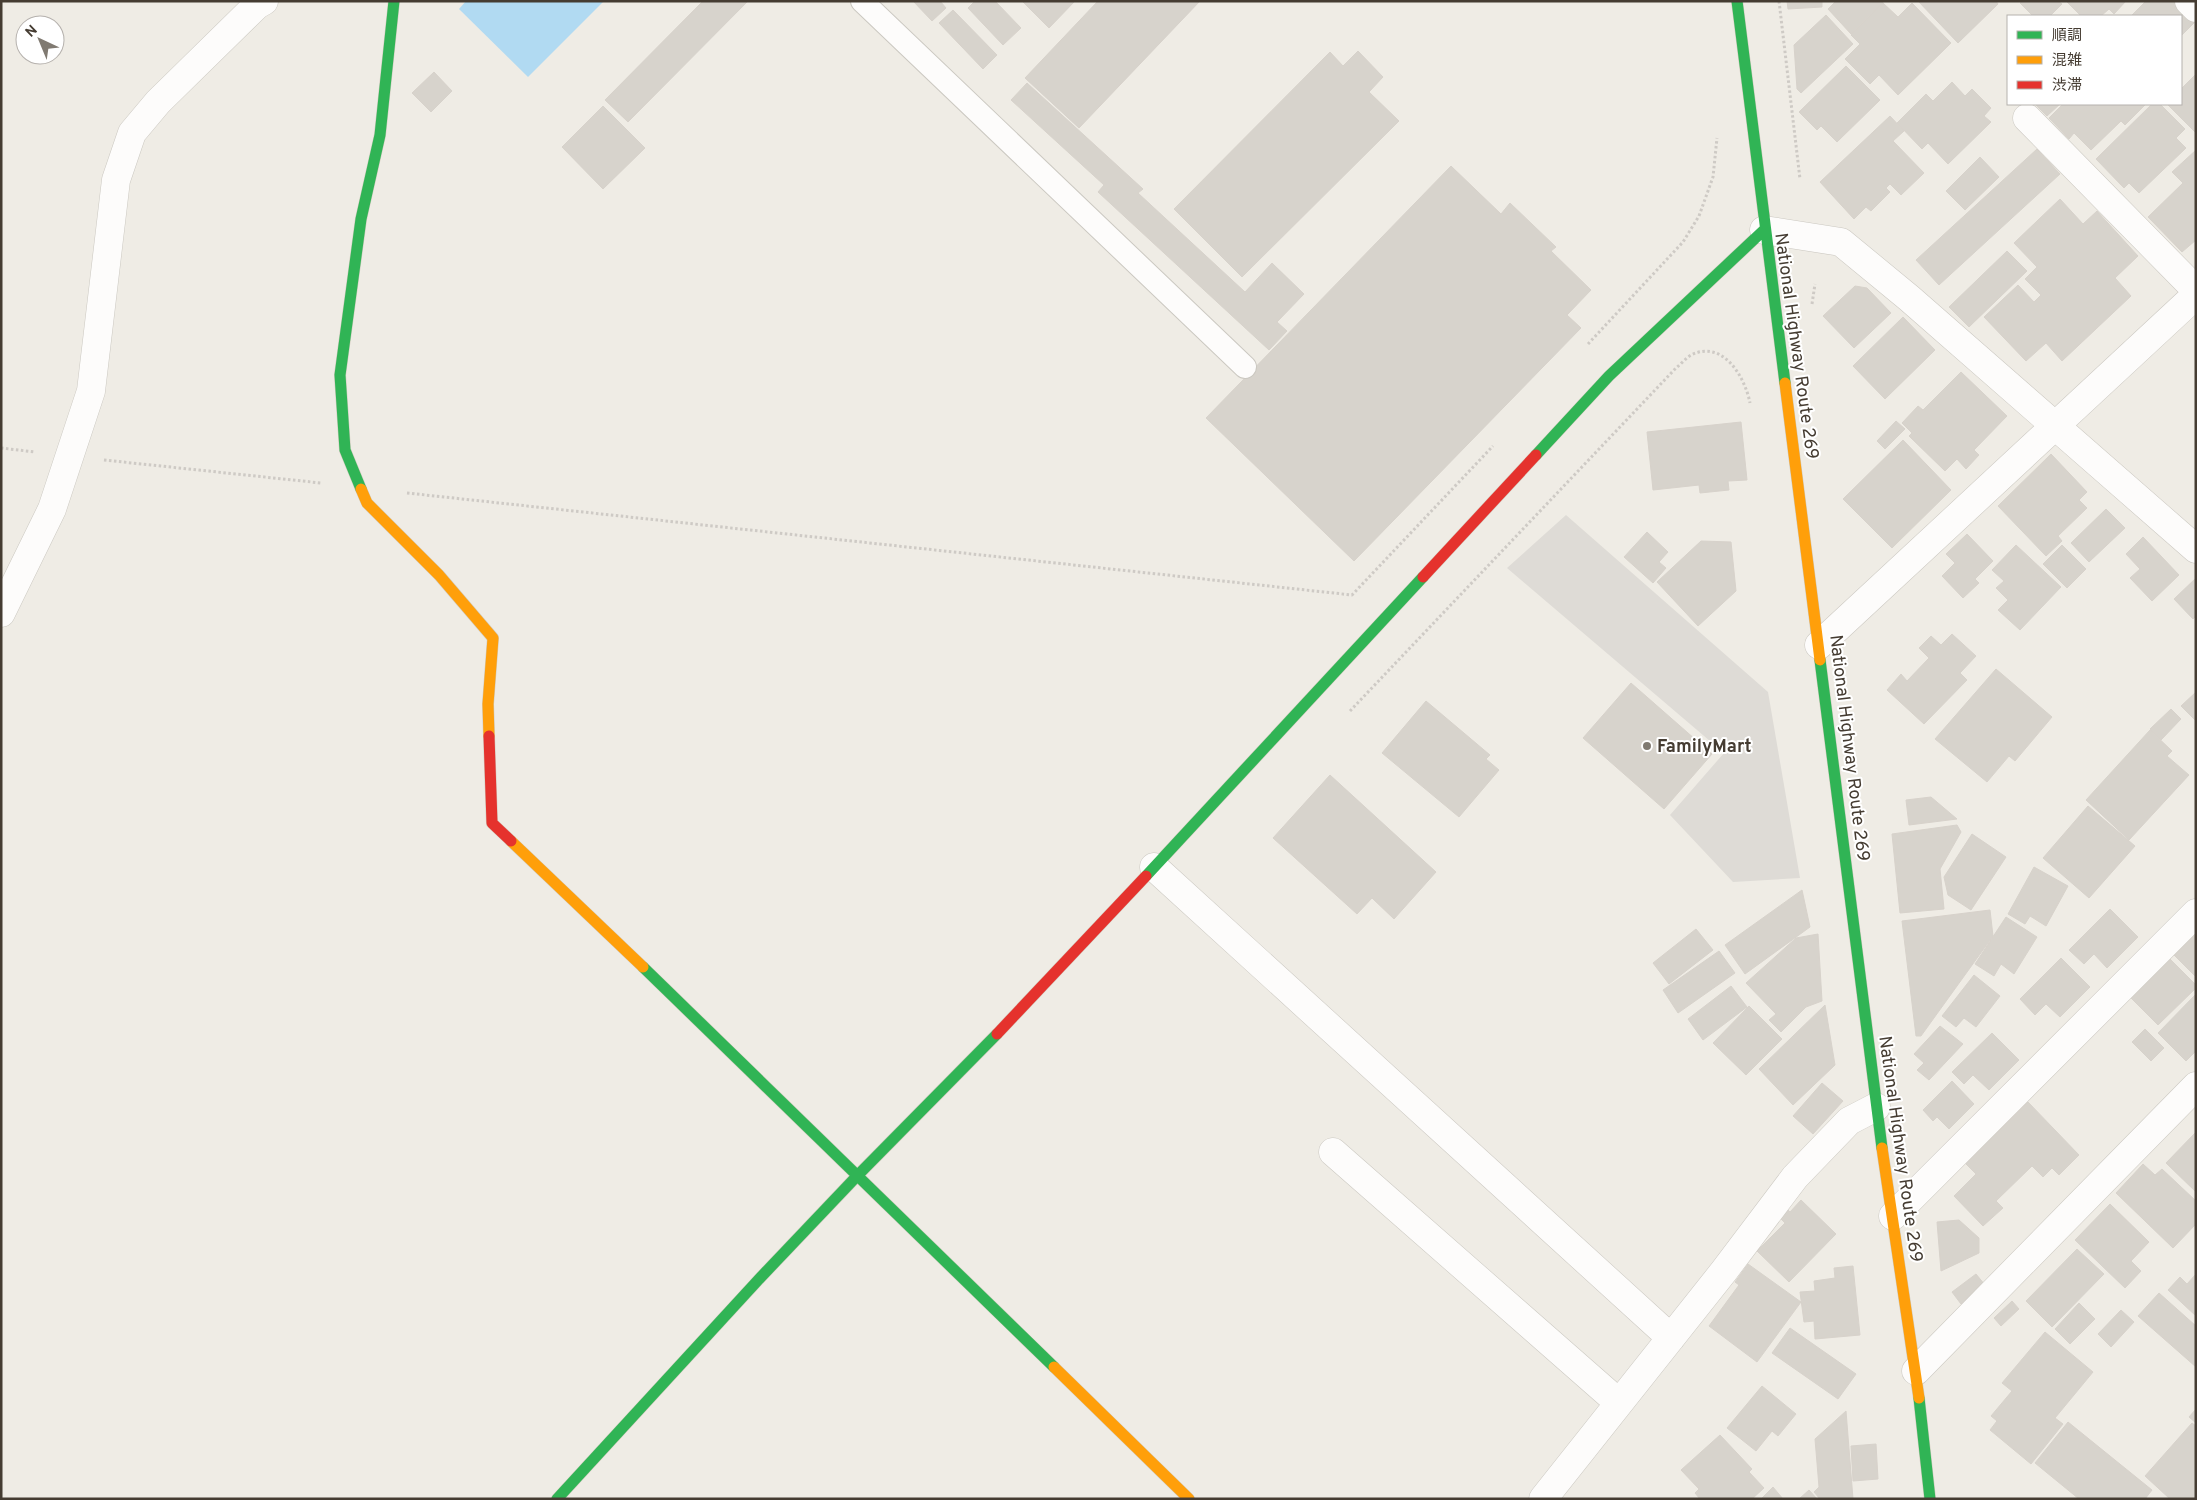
<svg xmlns="http://www.w3.org/2000/svg" width="2197" height="1500" font-family="Overpass,'Noto Sans JP',sans-serif">
  <rect width="100%" height="100%" fill="#efece5"/>
  <path fill="#dedbd6" d="M1566,515l202,177 32,186 -67,4 -63,-67 54,-62 -217,-185z"/>
  <path fill="#b1daf2" d="M466,1h138l-76,76 -69,-68z"/>
  <path fill="#d7d3cc" stroke="#d7d2cb" d="M703,1h45l-120,121 -23,-22z
    M913,1h27l6,7 -14,13z
    M975,1h20l26,27 -18,17 -35,-37z
    M1022,1h53l-26,27z
    M1098,1h102l-121,127 -54,-50z
    M1787,1h35v6l-34,2z
    M1836,1h46l1,2 -32,31 -23,-25z
    M1918,1h78l2,3 -40,39z
    M2023,1h35l4,3 -12,12h-17l-13,-13z
    M2066,1h60l-12,13 -5,-5 -8,7h-20z
    M2146,1h27l21,22 -13,13v-20h-50z
    M1883,3l15,14 14,-14 39,40 -53,52 -19,-20 -9,9 -25,-25 15,-15 -9,-9z
    M953,10l44,45 -14,14 -44,-46z
    M1826,15l27,29 -52,49 -4,-4 -3,-44z
    M1358,51l25,26 -14,15 30,29 -157,156 -68,-68 156,-157 13,14z
    M1846,66l34,34 -43,42 -16,-16 -4,4 -18,-18z
    M434,72l18,19 -21,21 -19,-19z
    M2196,74v59l-29,-29h14v-15z
    M1952,82l13,14 7,-7 19,19 -7,8 7,6 -43,42 -20,-21 -6,6 -25,-26 29,-29 7,7z
    M1027,83l116,106 -5,4 107,99 27,-29 32,31 -27,28 10,9 -18,19 -171,-158 6,-7 -93,-85z
    M2035,104h25l-13,12z
    M2063,104h83l-21,21 -4,-4 -30,29 -17,-17 -5,6 -20,-21z
    M2152,104h8l25,25 -9,9 10,10 -47,45 -10,-10 -5,5 -28,-29z
    M603,106l42,42 -42,41 -41,-42z
    M1890,116l14,15 -11,10 31,32 -23,22 -11,-11 -4,4 4,4 -19,19 -5,-4 -12,12 -34,-37z
    M2037,149l23,25 -121,111 -23,-25z
    M2196,150v90l-14,12 -34,-35 35,-34 -11,-11z
    M1980,157l19,20 -34,33 -19,-19z
    M1451,166l50,48 9,-11 46,44 -5,4 40,39 -24,25 14,13 -227,233 -148,-143z
    M2060,199l23,25 14,-13 41,45 -23,22 16,18 -69,65 -16,-18 -20,18 -42,-44 34,-32 16,17 7,-7 -16,-16 12,-12 -23,-24z
    M2007,251l20,20 -58,56 -20,-20z
    M1855,286l12,2 24,25 -37,35 -31,-32z
    M1903,317l32,33 -50,49 -32,-33z
    M1961,372l46,44 -33,34 5,5 -13,14 -9,-10 -12,12 -36,-35 3,-3 -10,-10 16,-17 5,4z
    M1896,421l9,8 -20,20 -8,-8z
    M1741,422l6,58 -19,1 1,9 -29,3 -1,-8 -46,5 -6,-58z
    M1903,440l48,50 -59,58 -49,-49z
    M2051,454l36,38 -8,8 8,8 -29,28 4,5 -16,15 -48,-50z
    M2106,509l19,19 -36,34 -18,-19z
    M1647,532l21,20 -9,10 7,6 -13,15 -29,-26z
    M1967,534l26,27 -18,18 4,4 -16,15 -21,-22 13,-13 -9,-9z
    M2143,537l36,38 -27,26 -22,-23 10,-9 -14,-15z
    M1701,541l30,1 5,49 -38,35 -41,-44z
    M2016,545l45,42 -41,43 -22,-20 10,-10 -12,-12 8,-7 -12,-11z
    M2062,545l24,24 -19,19 -24,-24z
    M2196,578v38l-3,3 -19,-20z
    M1952,634l24,22 -16,17 7,7 -43,44 -37,-34 14,-16 6,7 22,-23 -10,-10 12,-12 10,9z
    M1996,669l56,48 -37,44 -6,-5 -22,26 -52,-43z
    M1631,683l81,71 -48,55 -81,-71z
    M2196,692v29l-15,-15z
    M1426,701l64,54 -4,4 13,11 -40,47 -77,-64z
    M2171,709l10,10 -20,21 -11,-11z
    M2150,730l22,21 -5,5 22,19 -60,65 -43,-40z
    M1330,775l106,97 -42,47 -22,-21 -15,16 -84,-76z
    M1931,797l26,22 -48,6 -3,-25z
    M2088,806l47,40 -46,52 -46,-40z
    M1957,825l4,7 -21,37 4,40 -44,4 -8,-79z
    M1972,834l34,23 -35,53 -23,-15 -4,-18z
    M2034,867l34,19 -22,40 -16,-10 -5,8 -17,-10z
    M1802,890l8,37 -65,47 -20,-29z
    M2110,909l28,28 -31,31 -13,-14 -10,10 -15,-14z
    M1990,910l3,26 -72,100h-5l-14,-115z
    M2006,917l31,20 -23,37 -13,-10 -7,12 -19,-12z
    M2196,928v49l-25,-25z
    M1696,929l17,21 -44,34 -16,-21z
    M1818,934l4,67 -16,6 -25,25 -12,-12 7,-6 -30,-31 50,-45z
    M1719,951l16,22 -57,40 -15,-23z
    M2167,956l29,29v3l-38,37 -30,-30z
    M2061,958l29,29 -30,30 -14,-13 -11,11 -15,-16z
    M1974,975l26,21 -24,31 -12,-9 -8,9 -14,-11z
    M1731,986l16,21 -44,33 -15,-21z
    M2196,994v57l-10,10 -28,-28z
    M1825,1005l10,60 -42,40 -34,-36z
    M1749,1006l33,33 -36,36 -33,-32z
    M1940,1026l23,18 -34,36 -12,-10 7,-7 -10,-9z
    M2145,1029l19,19 -13,13 -19,-19z
    M1992,1033l27,27 -30,30 -16,-15 -9,9 -12,-12z
    M1952,1081l22,23 -25,25 -12,-12 -4,4 -10,-11z
    M1822,1083l21,18 -30,33 -20,-18z
    M2028,1102l51,53 -20,20 -7,-7 -9,9 -11,-11 -36,35 7,7 -20,18 -29,-30 22,-22 -11,-11z
    M2196,1132v60l-30,-29z
    M2143,1164l12,11 7,-6 34,32v23l-23,24 -57,-55z
    M1801,1200l35,34 -47,48 -32,-31 28,-28 -6,-6 8,-8 3,3z
    M2110,1204l39,38 -18,19 10,10 -16,17 -50,-48z
    M1959,1220l20,18v15l-38,18 -4,-49z
    M2077,1249l27,25 -52,53 -26,-26z
    M1748,1264l53,38 -44,60 -48,-36 30,-41 -4,-3z
    M1853,1266l7,69 -45,4 -1,-18 -10,1 -4,-30 15,-1 -1,-10 21,-3 -1,-10z
    M1976,1274l9,11 -24,19 -9,-12z
    M2196,1274v42l-28,-26 12,-13 7,7z
    M2159,1293l37,33v41l-58,-51z
    M2012,1301l7,8 -18,17 -7,-8z
    M2079,1303l16,16 -25,25 -15,-15z
    M2121,1310l13,12 -23,25 -13,-13z
    M1790,1328l66,46 -18,25 -66,-46z
    M2045,1332l48,40 -38,46 8,6 -32,40 -41,-34 7,-9 -6,-5 21,-25 -10,-8z
    M1762,1386l34,28 -18,22 -6,-5 -16,20 -29,-23z
    M2196,1409v14l-7,-6z
    M1846,1411l7,88h-33l-6,-7 5,-5 -4,-48z
    M2068,1422l84,68 -7,9h-66l-44,-36z
    M2192,1423l4,3v73h-26l-25,-23z
    M1720,1435l32,34 -3,3 15,16 -12,11h-52l-5,-6 4,-4 -18,-19z
    M1876,1444l2,35 -25,2 -2,-35z
    M1773,1487l10,12h-22z
    M1809,1490l8,9h-18z"/>
  <g fill="none" stroke-linecap="round" stroke-linejoin="round">
    <defs>
      <path id="lane" d="M862,1l383,366"/>
      <path id="street" d="M2189,1l7,7
        M2027,118l169,172
        M1764,230l77,12 68,56 287,251
        M1,613l51,-104 39,-118 25,-211 16,-47 26,-31 99,-97 7,-4
        M1819,645l377,-350
        M1154,867l517,471
        M1333,1152l286,251
        M1893,1216l303,-303
        M1916,1371l280,-285
        M1543,1499l181,-228 71,-94 54,-56 27,-14"/>
      <path id="fast" d="M1737,1l48,382
        M1536,455l73,-79 155,-146
        M361,489l-16,-39 -5,-75 21,-156 19,-84 14,-134
        M1820,660l62,488
        M1146,876l277,-299
        M643,967l411,400
        M1919,1398l11,101
        M557,1499l204,-222 96,-101 140,-142"/>
      <path id="slow" d="M1785,383l35,277
        M361,489l6,14 72,72 54,63 -5,66 1,32
        M511,841l132,126
        M1882,1148l37,250
        M1054,1367l135,132"/>
      <path id="jam" d="M1423,577l113,-122
        M489,736l3,87 19,18
        M997,1034l149,-158"/>
    </defs>
    <use href="#lane" stroke="#cbc8c1" stroke-width="24"/>
    <use href="#street" stroke="#cbc8c1" stroke-width="29"/>
    <use href="#fast" stroke="#d0cabd" stroke-width="12"/>
    <use href="#slow" stroke="#d0cabd" stroke-width="12"/>
    <use href="#jam" stroke="#d0cabd" stroke-width="12"/>
    <path stroke="#cecac5" stroke-width="3" stroke-dasharray="2.5 2.5" stroke-linecap="butt" d="M1779,1l21,178
      M1812,304l3,-20
      M1588,344l95,-102 16,-26 14,-39 4,-39
      M1,448l34,4
      M104,460l217,23
      M407,493l945,102 141,-149
      M1350,711l326,-343c5,-4 10,-10 15,-13 32,-16 54,22 59,48"/>
    <use href="#lane" stroke="#fdfcfb" stroke-width="22"/>
    <use href="#street" stroke="#fdfcfb" stroke-width="28"/>
    <use href="#fast" stroke="#30b455" stroke-width="11"/>
    <use href="#slow" stroke="#ff9f0a" stroke-width="11"/>
    <use href="#jam" stroke="#e5322d" stroke-width="11"/>
  </g>
  <circle fill="#807a71" stroke="#fff" stroke-width="2" cx="1647" cy="746" r="5"/>
  <g text-anchor="middle" stroke-width="4" stroke-linejoin="round" paint-order="stroke">
    <g font-size="18" fill="#453c32" stroke="#fff">
      <text transform="translate(1797 346) rotate(82)" y="6">National Highway Route 269</text>
      <text transform="translate(1850 748) rotate(83)" y="6">National Highway Route 269</text>
      <text transform="translate(1901 1149) rotate(82)" y="6">National Highway Route 269</text>
    </g>
    <g font-size="18" font-weight="bold" fill="#453c32" stroke="#fff" text-anchor="start">
      <text x="1657" y="752">FamilyMart</text>
    </g>
  </g>
  <rect width="2197" height="1500" fill="none" stroke="#453c32" stroke-width="5"/>
  <rect x="2007" y="15" width="175" height="90" fill="#ffffff" stroke="#b5b1ad"/>
  <rect x="2017" y="31" width="25" height="8" fill="#30b455" stroke="#b5b1ad"/>
  <text x="2052" y="40" font-size="15" fill="#453c32">順調</text>
  <rect x="2017" y="56" width="25" height="8" fill="#ff9f0a" stroke="#b5b1ad"/>
  <text x="2052" y="65" font-size="15" fill="#453c32">混雑</text>
  <rect x="2017" y="81" width="25" height="8" fill="#e5322d" stroke="#b5b1ad"/>
  <text x="2052" y="90" font-size="15" fill="#453c32">渋滞</text>
  <g transform="translate(40 40) rotate(316)"><circle r="24" fill="#ffffff" stroke="#b5b1ad"/>
  <path d="M0-4L9 19L0 12L-9 19Z" fill="#807a71"/>
  <text y="-8" font-size="14" font-weight="bold" text-anchor="middle" fill="#453c32">N</text>
  </g>
</svg>
